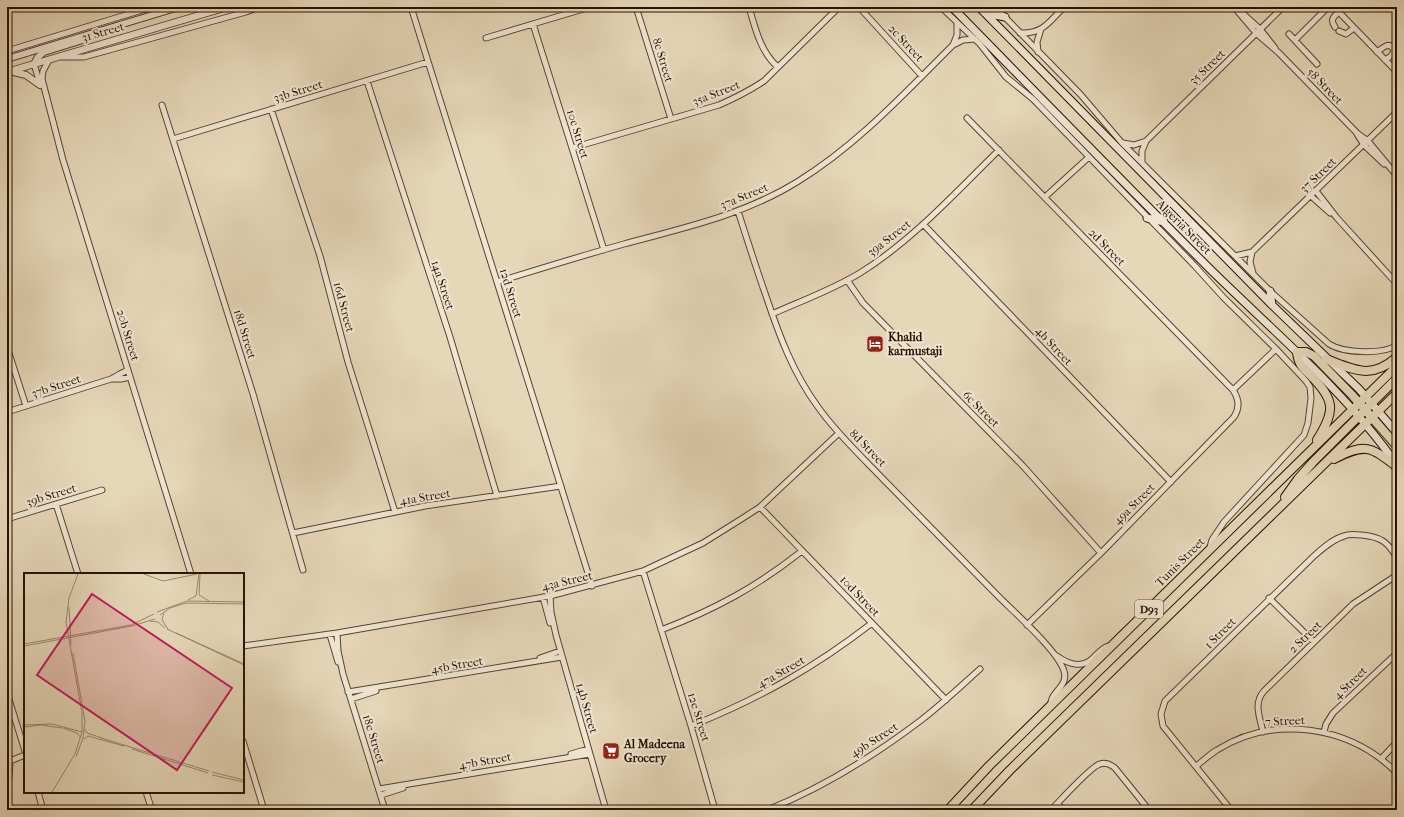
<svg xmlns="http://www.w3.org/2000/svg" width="1404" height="817" font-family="'IM FELL French Canon',serif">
  <rect width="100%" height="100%" fill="#e6d7b9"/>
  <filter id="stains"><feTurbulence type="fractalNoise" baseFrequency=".005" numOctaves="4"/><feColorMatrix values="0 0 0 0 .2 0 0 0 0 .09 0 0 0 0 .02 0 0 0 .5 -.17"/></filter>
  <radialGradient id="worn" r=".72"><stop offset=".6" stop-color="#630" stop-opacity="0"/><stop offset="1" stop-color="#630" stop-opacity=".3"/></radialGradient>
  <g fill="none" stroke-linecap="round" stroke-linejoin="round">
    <defs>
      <path id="minor" d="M411,7l181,579
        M636,7l35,112
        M749,7c6,21 12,46 29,60
        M859,7l63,69
        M941,7l39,37 26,33 27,22 161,166 30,33 52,51 30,32 4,6 1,11 -3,25 -4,12 -80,87 -12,18 -2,7
        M995,7l86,88 41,48 148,148 59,53c14,9 54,11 68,1
        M1234,7l22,26 23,20 78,80 11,8 29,35
        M1334,7l63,65
        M1238,9l22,20 15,19
        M533,24l71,226
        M1335,27c-5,-7 -2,-10 4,-15
        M1339,31l7,3 8,-6
        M1020,33c23,1 29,-11 44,-26
        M1289,34l28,30
        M486,38l104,-31
        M1295,40l33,-33
        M953,45l4,-10v-12
        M7,51l145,-44
        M1038,52l-1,-10 4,-13
        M1377,52c3,-2 6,-5 9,-6 4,-2 9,2 7,7 -1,3 -5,5 -8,7
        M62,57h22l162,-45 13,-5
        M49,60l-6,11 -1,8 21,81 128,414
        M34,64l6,20
        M367,81l83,256 47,159
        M162,105l91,289 50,176
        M271,109l49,147 28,106 47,150
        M967,118l266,272c6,9 7,18 1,27l-133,136 -74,72
        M1357,134l7,11 20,19
        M173,139l255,-77
        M1123,143l11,2 12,-4 137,-134
        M572,148l147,-43c16,-7 30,-14 45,-24l75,-74
        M1142,162v-11l4,-10
        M1316,191l21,27 60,66
        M1311,196l19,17
        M1045,197l44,-40
        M738,211c9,28 18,57 28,85 13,39 27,77 52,111 19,27 44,50 66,73 38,39 77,78 115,117 16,16 59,54 65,74 5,16 -15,21 -13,35
        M923,224l248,258
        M1252,252l-2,10 3,11
        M1235,256l17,-4 145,-140
        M847,280l16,23 160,163 78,87
        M497,282c42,-13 84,-26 127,-38 59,-16 120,-29 173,-62 59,-36 107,-88 156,-137l10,-5 12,-1
        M772,314c29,-13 60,-24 88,-41 53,-33 95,-80 139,-123
        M7,347l19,59
        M111,379h10l9,-2
        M1233,390l43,-41
        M7,412l104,-33 9,-5 8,-4
        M56,504l22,70
        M760,507l186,193
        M7,519l95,-29
        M293,533l132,-27 136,-20
        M643,571l48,155 24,84
        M550,596l1,16 5,23 50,175
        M543,597l7,26
        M1269,598l45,44
        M661,630c55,-21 95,-43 141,-79
        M337,633l1,18 5,23 42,136
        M330,635l8,27
        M243,646l94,-13 213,-37 93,-25 60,-28 40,-25 17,-11 79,-74
        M1057,656c11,8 25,13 36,2 5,-5 9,-10 15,-12
        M540,658l20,-7
        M348,692l214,-35
        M7,693l18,58
        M351,699l25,-8
        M691,726c69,-28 123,-58 181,-103
        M1263,732c-3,-14 -10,-29 1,-41l89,-87 44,-29
        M1324,732l2,-8 7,-11 64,-60
        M243,741l21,69
        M7,750l3,11
        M571,754l17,-5
        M1381,759l16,-17
        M1196,766c7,-5 14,-12 21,-16 58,-36 133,-24 180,23
        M7,780l2,-3 1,-16 15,-6
        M379,789l211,-35
        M38,792l5,18
        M146,792l6,18
        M381,795l22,-7
        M1057,804l7,6
        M767,810c53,-21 108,-55 153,-89 21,-16 41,-35 60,-52
        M1051,810c8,-8 40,-44 49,-46 5,-2 10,0 15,4l34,42
        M1231,810l-68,-84 -2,-12 4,-13 150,-146c8,-7 18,-16 29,-19 6,-3 12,-1 18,-1 19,2 26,7 35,23
        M1286,810l13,-1 12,1"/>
      <path id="tertiary" d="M7,59l172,-52
        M34,64l4,-7 6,-5 45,-14 7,-5
        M10,71l16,4 14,10
        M7,72l220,-65"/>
      <path id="secondary" d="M952,7c86,88 172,176 259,263 63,62 135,122 186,195
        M979,7l293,298 87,84 38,44
        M985,13l20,4
        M1147,218l17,4
        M1270,291l2,14"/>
      <path id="primary" d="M1326,359c29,11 45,21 71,-2
        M1317,440c19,-30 18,-40 -7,-65 -8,-7 -12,-12 -13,-23h9l8,4 38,39 45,51
        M1334,459c31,-16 36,-13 63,8
        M1285,497l13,-18 15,-17 84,-84
        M948,810l41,-44 408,-400
        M972,810l38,-40 387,-377"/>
    </defs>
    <use href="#minor" stroke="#58432e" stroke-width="7"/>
    <use href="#tertiary" stroke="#58432e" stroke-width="8"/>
    <use href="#secondary" stroke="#281200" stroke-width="9"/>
    <use href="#primary" stroke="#281200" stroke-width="10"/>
    <use href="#minor" stroke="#efe5d2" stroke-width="5"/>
    <use href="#tertiary" stroke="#efe5d2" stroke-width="6"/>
    <use href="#secondary" stroke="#efe5d2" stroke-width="7"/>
    <use href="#primary" stroke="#e6d7b9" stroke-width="8"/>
  </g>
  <defs>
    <symbol id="hotel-square" viewBox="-11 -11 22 22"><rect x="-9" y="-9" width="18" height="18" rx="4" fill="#8f2418" stroke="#efe5d2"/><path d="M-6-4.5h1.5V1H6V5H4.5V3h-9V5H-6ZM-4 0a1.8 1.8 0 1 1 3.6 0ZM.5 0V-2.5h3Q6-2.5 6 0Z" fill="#fff"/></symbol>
    <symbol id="supermarket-square" viewBox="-11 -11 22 22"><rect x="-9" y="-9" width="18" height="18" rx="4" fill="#8f2418" stroke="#efe5d2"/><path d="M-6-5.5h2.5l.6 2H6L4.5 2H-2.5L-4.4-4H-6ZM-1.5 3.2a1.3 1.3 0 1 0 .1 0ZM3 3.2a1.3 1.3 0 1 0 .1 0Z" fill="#fff"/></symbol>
  </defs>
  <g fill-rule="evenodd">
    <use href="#hotel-square" x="865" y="334" width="20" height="20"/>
    <use href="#supermarket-square" x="601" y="741" width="20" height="20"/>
  </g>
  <g text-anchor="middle" stroke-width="4" stroke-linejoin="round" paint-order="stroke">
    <rect fill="#efe5d2" stroke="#64513f" stroke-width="1" x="1135" y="600" width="28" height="18" rx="3"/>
    <g font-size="11" font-weight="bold" fill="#281200">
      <text x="1149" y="613">D93</text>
    </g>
    <g font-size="12" fill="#281200" stroke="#efe5d2">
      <text transform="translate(103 32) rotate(-16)" y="4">31 Street</text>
      <text transform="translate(906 43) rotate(47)" y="4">2c Street</text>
      <text transform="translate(663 60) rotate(73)" y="4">8c Street</text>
      <text transform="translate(1207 67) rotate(-44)" y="4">35 Street</text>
      <text transform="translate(1325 86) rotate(46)" y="4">58 Street</text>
      <text transform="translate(298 91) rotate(-17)" y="4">33b Street</text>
      <text transform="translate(716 93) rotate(-21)" y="4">35a Street</text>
      <text transform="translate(578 134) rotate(73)" y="4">10c Street</text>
      <text transform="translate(1318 175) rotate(-44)" y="4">37 Street</text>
      <text transform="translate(744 196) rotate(-22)" y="4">37a Street</text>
      <text transform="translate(1184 227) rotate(45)" y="4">Algeria Street</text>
      <text transform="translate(889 238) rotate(-38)" y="4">39a Street</text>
      <text transform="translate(1107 247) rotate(46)" y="4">2d Street</text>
      <text transform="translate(443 285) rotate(72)" y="4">14a Street</text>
      <text transform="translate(511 293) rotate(73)" y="4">12d Street</text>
      <text transform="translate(344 307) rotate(75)" y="4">16d Street</text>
      <text transform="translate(245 334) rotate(73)" y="4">18d Street</text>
      <text transform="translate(128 335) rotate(73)" y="4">20b Street</text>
      <text transform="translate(1054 346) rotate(47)" y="4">4b Street</text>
      <text transform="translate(56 386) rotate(-18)" y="4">37b Street</text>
      <text transform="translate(981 409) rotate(45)" y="4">6c Street</text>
      <text transform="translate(868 448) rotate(46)" y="4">8d Street</text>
      <text transform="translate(51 495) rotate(-17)" y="4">39b Street</text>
      <text transform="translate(425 497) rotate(-9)" y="4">41a Street</text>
      <text transform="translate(1134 504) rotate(-45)" y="4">49a Street</text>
      <text transform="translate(1180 562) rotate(-45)" y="4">Tunis Street</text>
      <text transform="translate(567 581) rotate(-13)" y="4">43a Street</text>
      <text transform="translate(860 596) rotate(46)" y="4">10d Street</text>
      <text transform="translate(1220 633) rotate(-45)" y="4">1 Street</text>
      <text transform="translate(1305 637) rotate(-44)" y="4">2 Street</text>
      <text transform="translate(457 665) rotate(-10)" y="4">45b Street</text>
      <text transform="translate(781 672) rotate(-30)" y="4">47a Street</text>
      <text transform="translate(1350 683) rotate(-44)" y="4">4 Street</text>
      <text transform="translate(587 708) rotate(74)" y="4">14b Street</text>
      <text transform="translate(699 717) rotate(73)" y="4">12e Street</text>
      <text transform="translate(1285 721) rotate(-3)" y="4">7 Street</text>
      <text transform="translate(374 739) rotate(73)" y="4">18e Street</text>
      <text transform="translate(874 740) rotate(-33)" y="4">49b Street</text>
      <text transform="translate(485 761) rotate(-10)" y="4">47b Street</text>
    </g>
    <g font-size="12" font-weight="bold" fill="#281200" stroke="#efe5d2" text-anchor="start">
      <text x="888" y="341">Khalid<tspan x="888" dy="14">karmustaji</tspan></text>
      <text x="624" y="748">Al Madeena<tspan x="624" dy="14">Grocery</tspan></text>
    </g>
  </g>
  <g transform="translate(24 573)">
    <rect width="220" height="220" fill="#e6d7b9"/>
    <path fill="none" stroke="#9a886f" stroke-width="1" d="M120,1l19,7 34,-7M176,1l-1,21 10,6M164,27l8,-4 3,-22M45,34l2,38M133,39l30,-11 57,1M140,40l-2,7 6,9M136,42l10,-7 16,-5 58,1M126,48l8,1 7,6M143,56l77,36M152,60l68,31M0,71l107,-19 23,-11M0,73l108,-20 23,-7M49,80l12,68 -2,17 -7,19M0,152l28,-1 30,8M0,154l17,-2 21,3M39,155l14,5 3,4M61,156l2,4 15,5M71,165l29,8M77,165l108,33M60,166l4,-3 7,2M108,176l76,24M188,199l32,8M188,202l32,7M28,219l23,-38 7,-22v-19l-16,-91 3,-24 9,-24"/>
    <path fill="#c2185b" fill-opacity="0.15" stroke="#c2185b" stroke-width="2" d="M68,21l140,94 -55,82 -140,-95z"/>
    <rect width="220" height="220" fill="none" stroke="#281200" stroke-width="2"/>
  </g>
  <rect width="1404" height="817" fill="none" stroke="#e6d7b9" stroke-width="24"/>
  <rect x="8" y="8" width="1388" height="801" fill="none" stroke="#281200" stroke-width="2"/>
  <rect x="12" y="12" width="1380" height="793" fill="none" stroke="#281200"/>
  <rect width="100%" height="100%" filter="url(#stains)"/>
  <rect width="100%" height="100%" fill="url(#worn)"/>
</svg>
